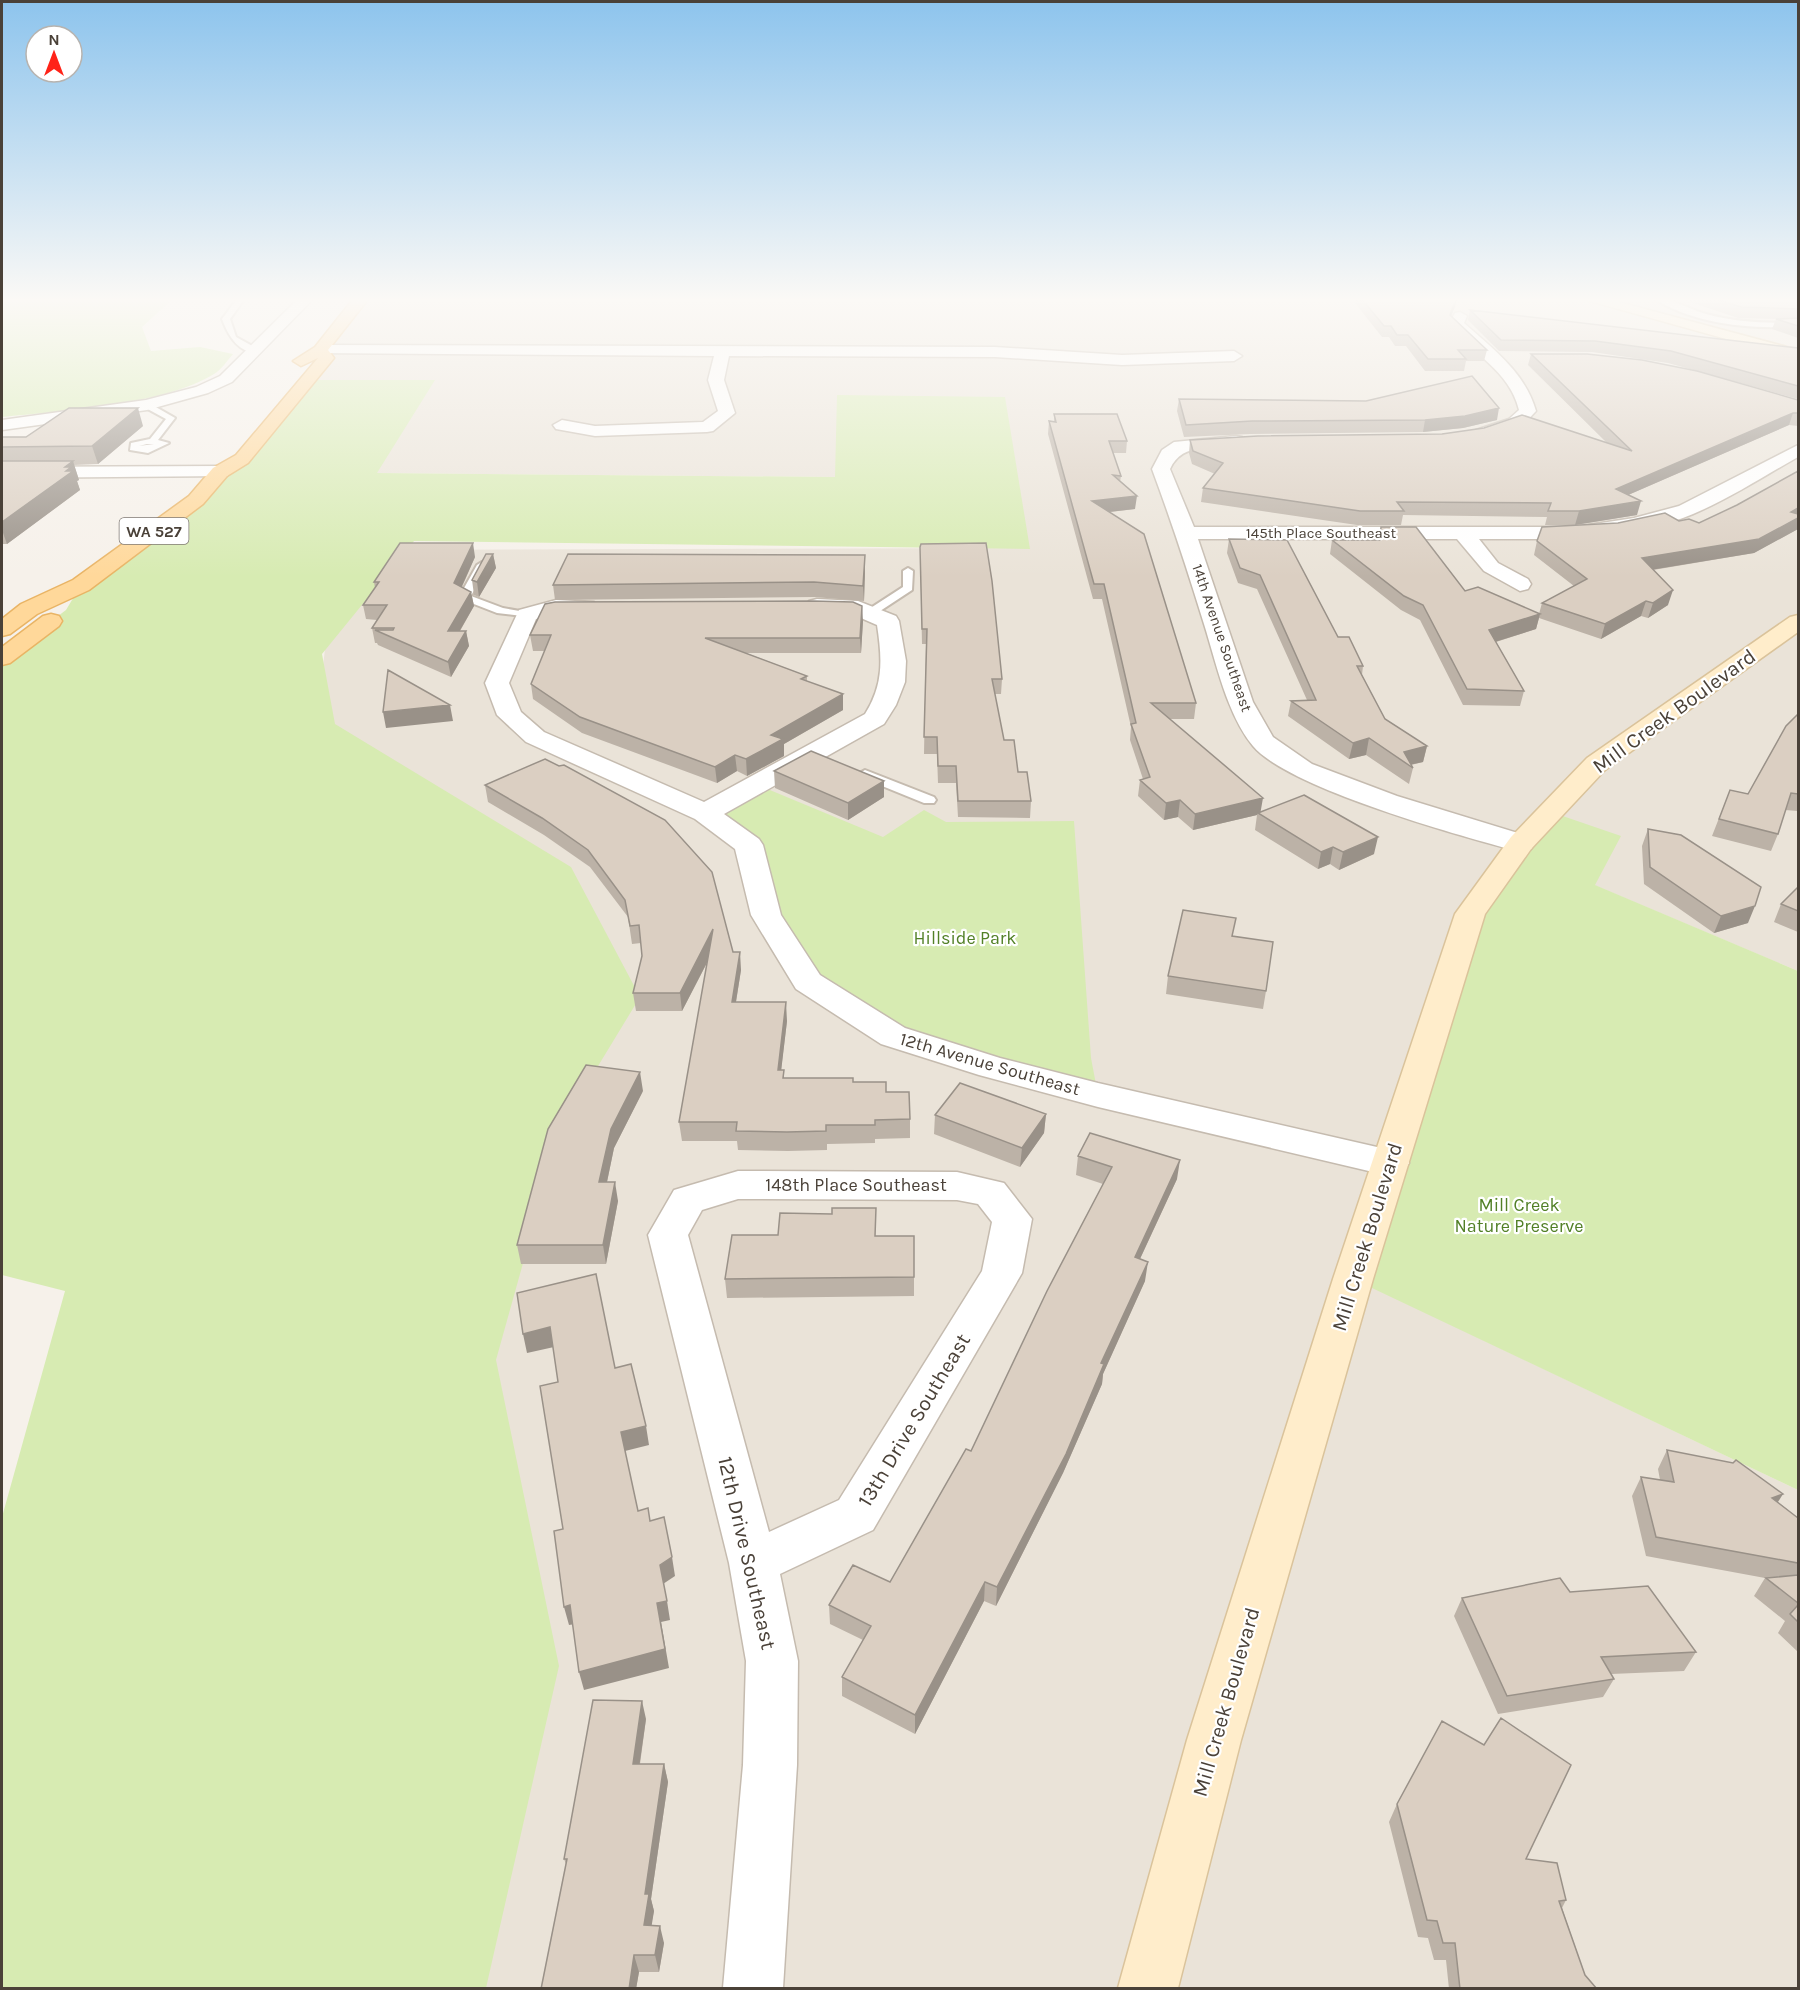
<svg xmlns="http://www.w3.org/2000/svg" width="1800" height="1990" font-family="Karla,sans-serif">
  <rect width="100%" height="100%" fill="#f6f1ea"/>
  <path fill="#eae3d8" d="M362,299h1436v672l-204,-86 -241,393 445,212v498h-1363l-121,-1245 13,-111 54,-82 649,-2 -195,-71 -459,-4 58,-93h-126l18,-21 -6,-9z"/>
  <path fill="#d7ebb2" d="M2,299h171l-31,28 9,24 49,-4 33,7c-6,7 -12,16 -19,20 -50,31 -153,37 -212,43z
    M308,380h127l-58,93 458,4 2,-82 168,2 25,152 -616,-8 -92,113 13,70 236,143 69,130 -79,130 -65,233 63,306 -73,322h-484v-471l63,-226 -63,-16v-617l64,-48 15,-25 139,-113z
    M758,785l125,52 41,-27 22,12 128,-1 17,237 7,37 -205,-59 -85,-54 -59,-137 -44,-32z
    M1551,812l70,24 -26,49 203,86v519l-445,-211 117,-365z"/>
  <g fill="none" stroke-linecap="round" stroke-linejoin="round">
    <defs>
      <path id="lane" d="M238,298h7l-15,21 6,18 22,12v4c-20,0 -30,-18 -36,-34z
        M1653,298c18,0 36,11 53,16 30,8 61,10 92,8v4c-46,4 -105,-2 -145,-28z
        M147,402l28,16 -17,22 11,3 -21,10 -18,-3 1,-7 19,-4 16,-20 -22,-12zM147,444h7l-15,2z
        M482,562l5,3 -16,31 32,12 28,5v4l-34,-4 -36,-14 -2,-2 18,-32z
        M908,568l5,3 -1,19 -38,25h-8v-4l37,-24v-16z
        M865,770l69,27 2,3 -2,3h-10l-64,-26 -2,-3z"/>
      <path id="street" d="M299,298h15l-82,84 -24,11 -61,17 -145,20v-10l144,-20 50,-13 24,-11z
        M1460,312l7,4 -3,7c29,26 61,49 72,88l-15,16 -39,12 -9,-5 3,-4 33,-11 10,-9c-10,-41 -47,-55 -70,-86l6,-11z
        M320,345l675,2 127,8 112,-4 8,5 -8,5 -112,4 -127,-8 -266,-1 -5,24 11,33 -22,18 -6,1 -112,4 -39,-7 -3,-4 9,-5 33,6 108,-4 15,-11 -10,-31 6,-24 -399,-3 -3,-3z
        M1236,436l6,1 3,4 -3,4c-27,6 -59,-5 -72,24l24,58h381l59,-9 45,-12 119,-61v12c-34,19 -69,42 -105,57 -68,28 -143,25 -214,25l19,24 30,16 3,5 -3,5 -8,2 -36,-20 -27,-32h-259l55,163 20,35 39,27 85,32 134,41 4,6 -4,6 -10,3c-58,-15 -233,-64 -268,-106 -26,-31 -37,-84 -49,-122 -16,-52 -33,-104 -52,-155l10,-19 12,-8z
        M220,466l7,2 2,4 -2,4 -225,2v-11z
        M817,599l41,2 38,15 3,5 7,40 -1,21 -9,23 -12,19 -160,90 35,25 4,6 18,70 39,60 85,53 95,30 98,25 292,67 13,4 6,9 -6,9 -13,4 -292,-69 -119,-32 -98,-31 -85,-55 -45,-74 -16,-66 -40,-30 -169,-77 -29,-27 -12,-32 34,-73 37,-10 38,2 3,5 -3,5 -37,2 -21,5 -27,64 12,29 23,20 160,70 161,-88c19,-30 17,-56 12,-89l-23,-10 -45,-4 -3,-5 3,-5z
        M738,1171l219,1 47,11 28,36 -10,54 -149,257 -93,44 18,87 -1,104 -14,223h-60l20,-223 3,-104 -17,-98 -81,-328 26,-45zM738,1199l219,1 21,4 14,18 -10,49 -143,229 -70,32 -81,-297 14,-25z"/>
      <path id="secondary" d="M1579,298h25l194,52v9z
        M1798,615v17l-193,138 -74,79 -46,65 -112,365 -132,461 -63,248h-60l69,-248 146,-461 122,-365 56,-77 76,-79 203,-141z"/>
      <path id="primary" d="M354,298h15l-41,52 6,8 -86,105 -21,13 -24,28 -114,86 -52,24 -27,20 -8,2v-17l19,-15 52,-24 116,-84 24,-28 23,-13 82,-97 -17,8 -8,-5 22,-14z
        M51,614l8,2 3,5 -3,5 -49,37 -8,2v-18l41,-31z"/>
    </defs>
    <use href="#lane" stroke="#c5bbaf" stroke-width="4"/>
    <use href="#street" stroke="#c5bbaf" stroke-width="3"/>
    <use href="#secondary" stroke="#dac39b" stroke-width="3"/>
    <use href="#primary" stroke="#e9b465" stroke-width="3"/>
    <use href="#lane" fill="#fff" fill-rule="evenodd"/>
    <use href="#street" fill="#fff" fill-rule="evenodd"/>
    <use href="#secondary" fill="#ffedcb" fill-rule="evenodd"/>
    <use href="#primary" fill="#ffd89a" fill-rule="evenodd"/>
  </g>
  <path fill="#bcb2a7" d="M1351,298h106l-2,9 -4,9 36,34 -3,11h-18l-2,10h-39l-19,-25h-11l-6,-9h-7z
    M1678,298h120v40l-26,-9 4,-10 -38,-1z
    M1470,310l328,38v51l-130,-36 -76,-11 -93,-1 -31,-31z
    M1531,354l267,46v26l-9,-1 -161,70 9,20 -62,10h-30l2,-8 -144,-2 -2,10h-44l-156,-23 2,-14 12,-14 -23,-10 -3,-11 1,-13 417,3 -79,-78z
    M1179,399l318,21 -34,8 -40,4 -173,2 -66,3 -7,-26z
    M1054,414l73,27 -1,12h-13l8,23 -1,6 15,27 -25,3 86,191 -2,16h-24l91,93 113,42 -35,16 -9,-6 -12,5 -63,-39 2,-15 -64,15 -15,-13 -14,3 -26,-24 2,-16 3,-1 -13,-39 1,-13 -29,-128h-9l-45,-165 1,-13 5,1z
    M143,426l-45,38 -24,1 5,15 -2,1 3,9 -73,54h-5v-107h24z
    M1679,521l20,2 99,6 -44,24 -101,17 15,35 -20,13 -7,-2 -40,23 -62,-21 -3,11 -40,13 28,49 -4,15 -57,-1 -43,-85 -19,-10 -71,-56 2,-14h46l3,-13 84,64 74,23 3,-11 32,-17 -40,-31 3,-14z
    M1229,539l109,98 25,29 -1,9 23,44 42,27 -4,16 -12,3 2,3 -4,16 -43,-29 -17,4 -61,-43 3,-15 16,-1 -50,-111 -19,-6 -11,-30z
    M920,547l82,132 -1,15h-6l9,46 27,61 -1,17 -72,-1 -2,-34h-18l-1,-29h-13l2,-110h-4z
    M493,554l3,14 -17,29 -5,-2 -2,-15z
    M475,557l-13,30 9,5 3,14 -14,25h6l3,15 -18,31 -73,-32 -1,-2h-2l-3,-15 5,-8 -11,-1 -3,-14 12,-17 -1,-6z
    M865,569l-1,32 -50,-4 -259,3 -2,-15z
    M863,621l-2,32h-115l61,23v5l36,29 -59,34v12l-37,20 -10,-5 -20,12 -135,-50 -49,-34 -2,-15 14,-33h-12l-3,-16z
    M1798,714v97l-13,-1 -7,24 -7,17 -59,-15 18,-46 18,4z
    M545,759l188,193 8,18 -5,32 51,19 -6,49h3v8l69,4 33,10 24,27v19l-35,1v4l-48,1v6l-39,1 -50,-1 -1,-9h-55l-3,-19 29,-161 -26,50h-46l-3,-18 9,-37 -1,-13 -9,1 -4,-27 -38,-50 -46,-32 -56,-33 -3,-17z
    M774,771l110,10v16l-36,23 -73,-32z
    M1648,829l100,94 -34,10 -70,-49 -2,-38z
    M1798,887v45l-24,-10 7,-18z
    M1233,936l33,55 -3,18 -97,-15 2,-18z
    M643,1091l-29,57 -7,34 11,19 -12,63h-85l-4,-19z
    M1046,1114l-2,19 -24,34 -86,-33 1,-19z
    M1078,1156l99,23 -37,80 5,22 -42,93 -1,10 -39,89 -67,133 -12,-5 -69,133 -73,-38v-19l21,-37 -33,-16 -1,-19 61,-23 81,-131 132,-267 -27,-9z
    M876,1236h38v60l-187,2 -2,-19z
    M1667,1450l111,52 20,16v134l-20,-19 7,-12 -31,-25 11,-18 -119,-22 -14,-60 9,-19 19,3 -2,-11z
    M1570,1592l126,60 -12,19 -73,3 3,5 -11,18 -105,17 -44,-98 8,-18z
    M646,1719l-6,45h24l4,18 -17,117 3,12 -3,14 13,18 -5,29h-20l-3,17h-95l25,-125 -2,-5z
    M1397,1804l129,55 40,41 -4,8 23,67 12,14h-148l-3,-29h-12l-6,-22 -10,-1 -29,-115z"/>
  <path fill="#999188" d="M1457,298l-2,9 -8,18 3,-10z
    M138,408l5,18 -45,38 -6,-18z
    M1499,408l-2,12 -34,8 -40,4 2,-12z
    M1793,413l-4,12 -177,77 4,-13z
    M73,461l6,19 -2,1 3,9 -73,54 -5,-14v-8z
    M1137,496l-2,13 -44,5 1,-13z
    M1641,501l-4,14 -62,10 4,-14z
    M1798,508v21l-44,24 -116,19 4,-14z
    M473,543l2,14 -18,40 -3,-14z
    M493,554l3,14 -17,29 -2,-15z
    M865,555v14l-1,32 -1,-15z
    M1673,590l-5,15 -20,13 5,-15z
    M471,592l3,14 -23,40 -3,-15z
    M1646,601l-5,15 -40,23 4,-15z
    M862,606l1,15 -2,32 -1,-15z
    M1540,614l-4,15 -51,16 4,-15z
    M466,631l3,15 -18,31 -3,-15z
    M843,694v16l-59,34v12l-37,20 -1,-17 25,-24z
    M450,705l3,16 -67,7 -3,-16z
    M1369,738l-3,17 -17,4 4,-16z
    M1427,746l-4,16 -14,3 -5,-13z
    M735,755l2,16 -20,12 -2,-16z
    M884,781v16l-36,23v-17z
    M1263,798l-3,17 -2,-2 -1,2 -64,15 2,-16z
    M1180,800l-2,17 -14,3 2,-17z
    M1378,837l-4,17 -35,16 4,-18z
    M1333,847l-3,17 -12,5 3,-17z
    M1755,906l-7,17 -34,10 7,-17z
    M713,929l2,18 -33,64 -2,-18z
    M740,952l1,18 -8,50 -1,-18z
    M786,1002l1,19 -8,68 -1,-19z
    M640,1072l3,19 -29,57 -11,53 -4,-19 12,-53z
    M1046,1114l-2,19 -24,34 2,-19z
    M1180,1160l-3,19 -45,97 3,-19z
    M615,1182l3,19 -12,63 -3,-19z
    M1148,1262l-3,19 -42,93 -1,10 -39,89 -67,133 1,-19z
    M550,1327l4,20 -27,6 -4,-19z
    M646,1426l3,19 -24,6 -4,-19z
    M1783,1494l-12,19 1,-15z
    M672,1557l3,19 -12,8 -3,-19z
    M985,1582l-1,19 -69,133v-19z
    M667,1601l3,19 -9,2 8,46 -85,22 -5,-18 78,-69z
    M570,1605l5,19 -6,1 -5,-18z
    M642,1701l4,18 -9,63 -4,-18z
    M664,1764l4,18 -17,117 3,12 -5,31 -5,-17 1,-31z
    M660,1926l4,17 -5,29 -4,-17z
    M634,1955l5,17 -3,17h-7z"/>
  <path fill="#dbcfc2" stroke="#999188" stroke-width="1.5" d="M1361,298h95l-6,17 37,35h-29l8,9h-38l-20,-24h-11l-6,-9h-7z
    M1713,298h85v11l-57,-2z
    M1470,310l328,38v38l-127,-35 -76,-10 -94,-1z
    M1798,318v8l-22,-7z
    M1531,354h56l55,6 55,11 101,29v13h-5l-177,76 25,12 -62,10h-31l3,-8 -154,-1 7,9h-44l-157,-23 20,-25 -30,-12 -3,-11 68,-4 184,-2 42,-6 38,-13 110,36z
    M1472,376l27,32 -34,8 -40,4 -173,1 -66,4 -7,-26 187,2z
    M69,408h69l-46,38 -90,1v-10h24z
    M1054,414h63l10,27h-18l12,35 -8,-1 24,21 -45,5 52,33 52,169h-45l112,95 -68,16 -15,-14 -14,3 -26,-23 10,-3 -19,-53 5,-1 -32,-139h-10l-45,-163 7,1z
    M2,461h71l-8,6h6l-5,4h7l-71,51z
    M1798,471v37l-7,4 7,2v4l-39,21 -117,19 31,32 -20,13 -7,-2 -41,23 -63,-21 45,-24 -50,-38 5,-14 76,-4 47,-10 14,8 10,-2 10,4 38,-18z
    M1381,527h35l49,64 13,-4 62,27 -51,16 35,61 -57,-2 -44,-84 -19,-9 -72,-56h48z
    M1229,539l58,1 51,97h11l14,29h-6l28,53 42,27 -23,6 9,16 -44,-30 -16,5 -62,-42 25,-1 -56,-125 -20,-7z
    M400,543h73l-19,40 17,9 -23,39h18l-18,31 -73,-32h18l1,-2h-22l15,-23h-24l16,-23h-5z
    M986,543l6,38 10,98h-10l12,61h10l4,32h9l4,29h-73l-2,-35h-18l-1,-29h-13l3,-108h-5l-2,-82 1,-3z
    M486,554h7l-16,28 -5,-2z
    M568,554l297,1 -2,31 -49,-4 -261,3z
    M813,601l40,1 9,4 -2,32h-155l102,38 -6,3 42,15 -72,41 12,4 -37,20 -11,-4 -20,12 -135,-50 -49,-33 20,-49h-21l15,-31 10,-2z
    M388,670l62,35 -67,7z
    M1798,714v80l-7,-1 -13,41 -59,-15 11,-29 18,4 38,-68z
    M811,751l73,30 -36,22 -74,-32z
    M545,759l14,7 5,-1 101,55 47,52 21,80h7l-8,50h54l-8,68h6l-1,8h70v4h33v10h23l1,27 -35,1v5h-49v6l-39,1 -51,-1 1,-9h-58l34,-193 -33,64h-47l9,-37 -3,-31 -9,1 -5,-26 -37,-50 -46,-32 -57,-33z
    M1304,795l74,42 -35,15 -10,-5 -12,5 -63,-39z
    M1648,829l33,6 80,52 -6,19 -34,10 -71,-49z
    M1798,887v24l-17,-7z
    M1183,910l53,8 -4,18 41,6 -7,49 -98,-15z
    M586,1065l54,7 -29,57 -12,53h16l-12,63h-86l31,-116z
    M960,1083l86,31 -24,34 -87,-33z
    M1090,1133l90,27 -45,97 13,5 -47,101 3,1 -38,90 -69,133 -12,-5 -70,133 -73,-38 29,-51 -42,-21 24,-40 37,17 76,-133 5,2 76,-160 65,-124 -34,-11z
    M832,1208h44l-1,28h39v41l-189,2 7,-44h46l2,-22 52,1z
    M596,1274l19,94 16,-4 15,62 -25,6 17,79 10,-3 2,13 14,-4 8,40 -12,8 7,36 -10,2 8,46 -86,23 -9,-67 -6,2 -10,-76 9,-2 -23,-143 18,-4 -8,-55 -27,7 -6,-41z
    M1667,1450l66,13 3,-3 47,34 -11,4 26,20v45l-142,-26 -15,-60 33,5z
    M1798,1575v28l-32,-25z
    M1560,1578l10,14 78,-6 48,66 -95,5 13,22 -107,17 -45,-98z
    M1798,1605v17l-8,-8z
    M593,1700l49,1 -9,63h31l-19,130h4l-5,31 16,1 -5,29h-21l-5,34h-88l26,-130h-3z
    M1501,1718l70,47 -45,94 31,4 9,37 -7,1 26,74 12,14h-137l-5,-46h-12l-6,-22 -10,-1 -30,-116 45,-83 42,24z"/>
  <linearGradient id="sky" x2="0" y2="1"><stop stop-color="#8dc4ed"/><stop offset="0.52" stop-color="#fbf9f6"/><stop offset="1" stop-color="#fbf9f6" stop-opacity="0"/></linearGradient>
  <rect width="1800" height="577" fill="url(#sky)"/>
  <g text-anchor="middle" stroke-width="4.5" stroke-linejoin="round" paint-order="stroke">
    <g font-size="15" fill="#4a4138" stroke="#fff">
      <text x="1321" y="538">145th Place Southeast</text>
      <text transform="translate(1222 638) rotate(71)" y="5">14th Avenue Southeast</text>
    </g>
    <rect fill="#fff" stroke="#807a74" stroke-width="1.5" x="119.5" y="518" width="69" height="26" rx="4.5"/>
    <g font-size="16" font-weight="bold" fill="#4a4138">
      <text x="154" y="537">WA 527</text>
    </g>
    <g font-size="18" fill="#528027" stroke="#fff">
      <text x="965" y="944">Hillside Park</text>
      <text x="1519" y="1211">Mill Creek<tspan x="1519" dy="21">Nature Preserve</tspan></text>
    </g>
    <g font-size="18" fill="#4a4138" stroke="#fff">
      <text transform="translate(990 1064) rotate(16)" y="6">12th Avenue Southeast</text>
      <text x="856" y="1191">148th Place Southeast</text>
    </g>
    <g font-size="21" fill="#4a4138" stroke="#fff">
      <text transform="translate(1674 711) rotate(-36)" y="7">Mill Creek Boulevard</text>
      <text transform="translate(1367 1237) rotate(-73)" y="7">Mill Creek Boulevard</text>
      <text transform="translate(914 1420) rotate(-59)" y="7">13th Drive Southeast</text>
      <text transform="translate(747 1553) rotate(77)" y="7">12th Drive Southeast</text>
      <text transform="translate(1226 1702) rotate(-74)" y="7">Mill Creek Boulevard</text>
    </g>
  </g>
  <rect width="1800" height="1990" fill="none" stroke="#4a4138" stroke-width="6"/>
  <g transform="translate(54 54)"><circle r="28" fill="#ffffff" stroke="#b7b3af" stroke-width="1.5"/>
  <path d="M0-4.5L10 22L0 15L-10 22Z" fill="#ff2318"/>
  <text y="-9" font-size="16" font-weight="bold" text-anchor="middle" fill="#4a4138">N</text>
  </g>
</svg>
